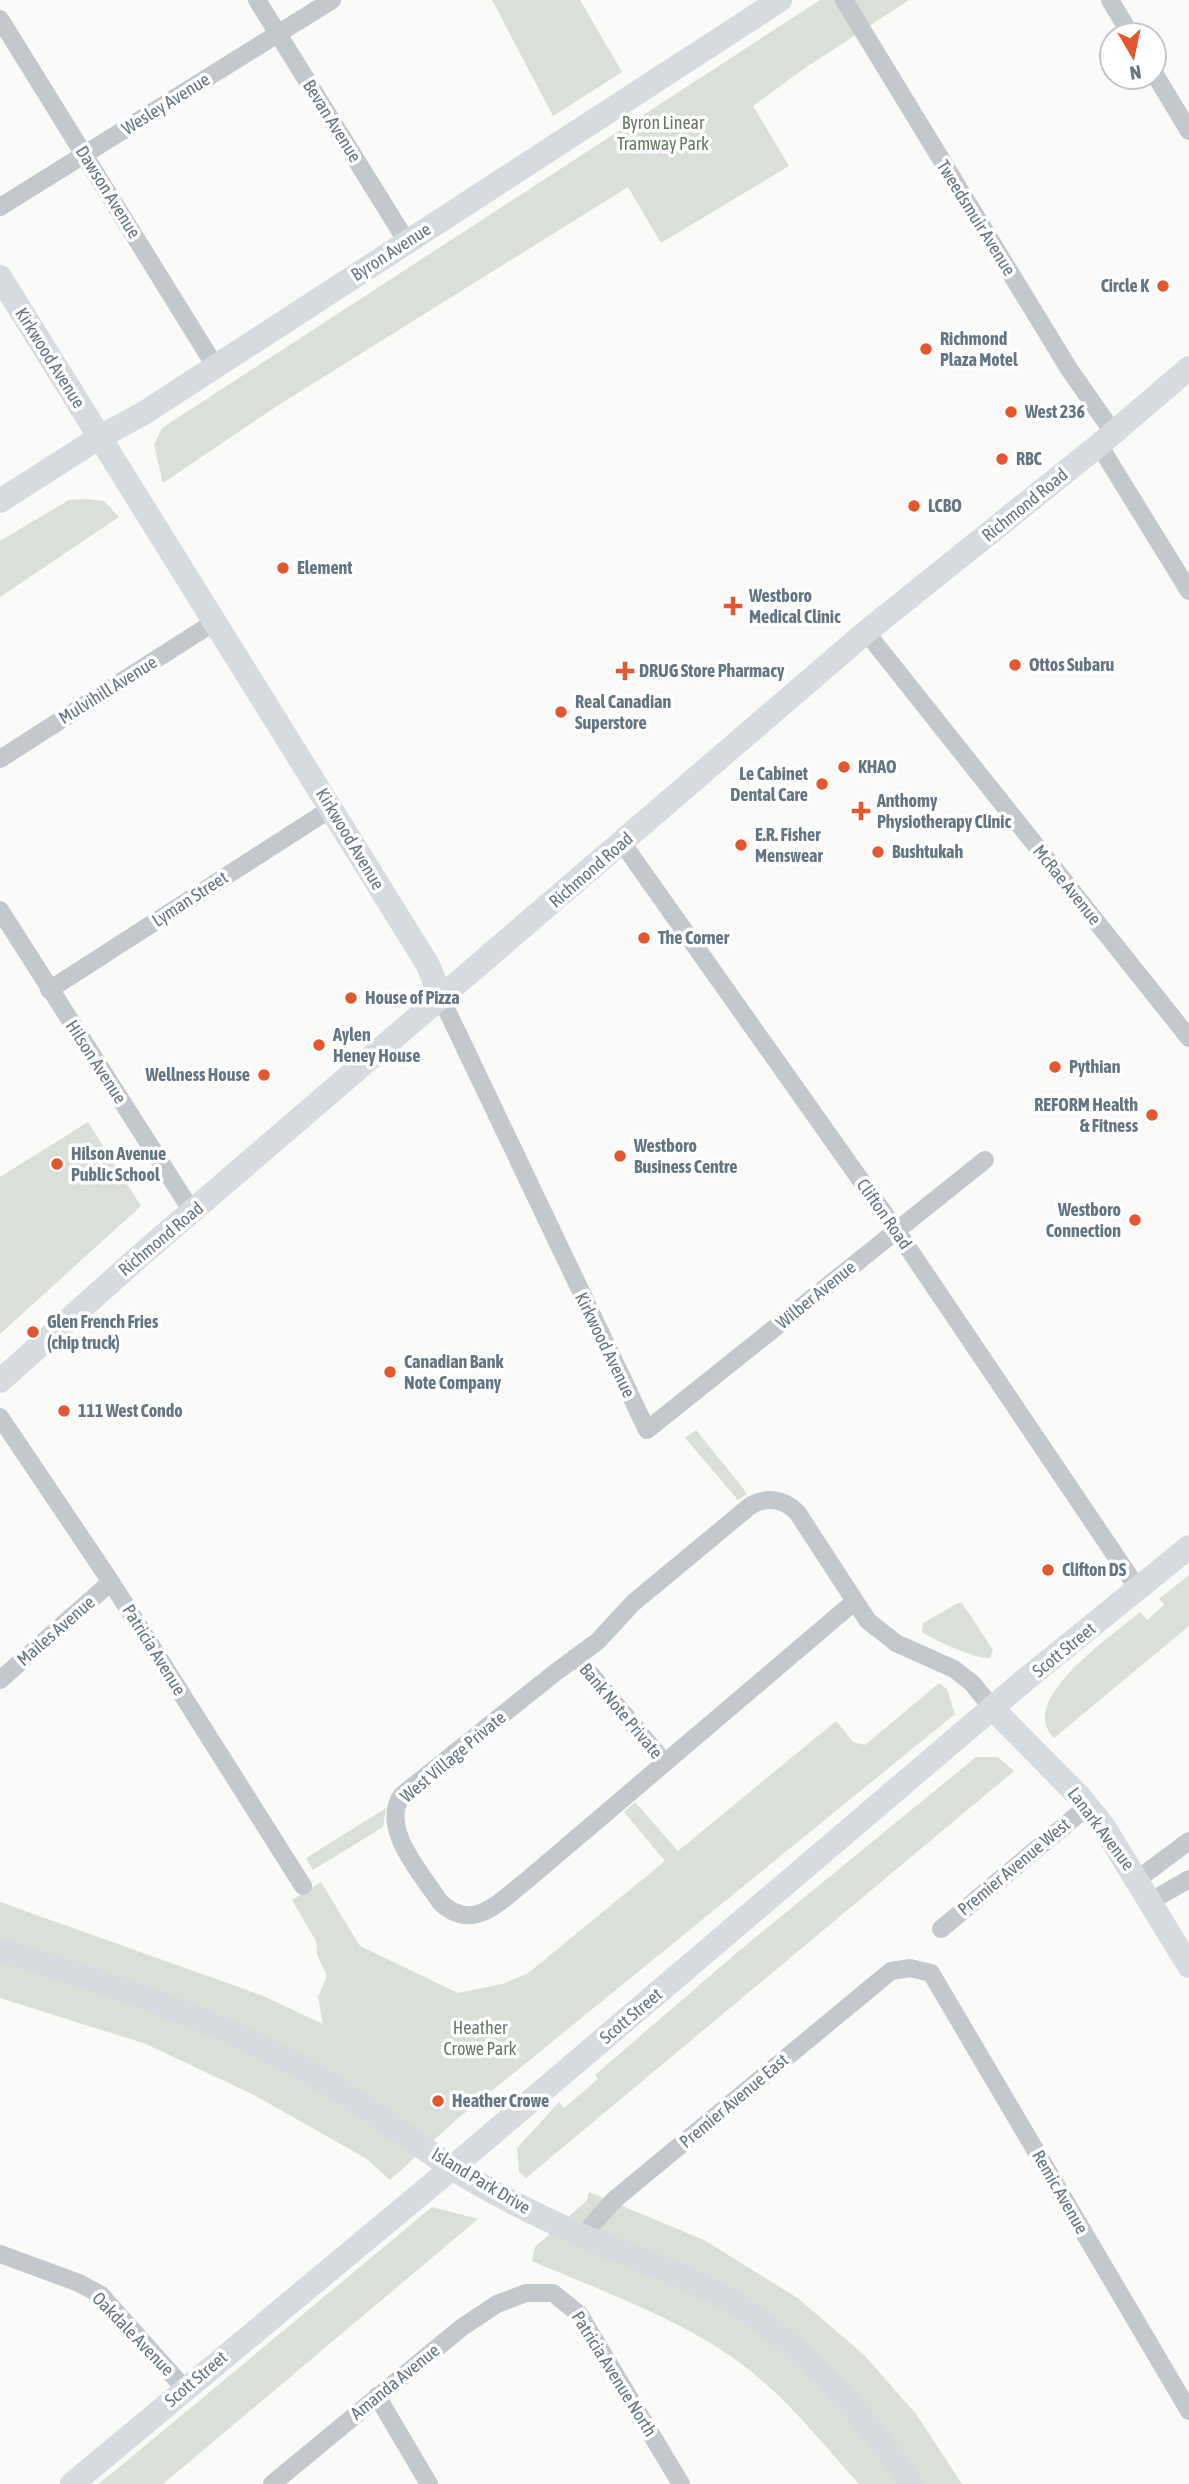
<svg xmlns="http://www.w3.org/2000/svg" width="1189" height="2484" font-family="'Asap Condensed',sans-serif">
  <rect width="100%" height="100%" fill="#fafaf8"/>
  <path fill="#dadfd7" d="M492,0h88l42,72 -69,44z
    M820,0h89l-104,68 -52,38 36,60 -128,77 -33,-56 -351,219 -114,77 -9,-38 8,-17z
    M86,499l18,2 15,16 -119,80v-56l69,-41z
    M88,1122l53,84 -141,128v-157z
    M696,1430l46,57 5,7 -9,6 -53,-62z
    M1189,1575v51l-135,112c-39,-38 60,-103 86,-126l7,8 17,-15 -5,-6z
    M958,1603h4l31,47 -3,8c-9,3 -59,-19 -68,-26l1,-9z
    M939,1683l8,6 8,25 -499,406 -66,60 -23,-21 -113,-64 -108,-51 -146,-46v-96l261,93 62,29 -5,-27 9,-21 -10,-22 -1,-13 -24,-41 29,-18 39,64 98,47 44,-9 25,-10 138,-113 -41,-49 11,-10 43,49 158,-130 17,21 12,3z
    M976,1757h22l16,14 -488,407 -7,-6 -2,-24 42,-46 5,6 34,-29 -3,-4 145,-125z
    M386,1808l-3,19 -70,43 -7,-12z
    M589,2192l115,48 95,59 66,57 51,58 46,70h-103c-37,-41 -72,-86 -116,-119 -63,-47 -140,-73 -211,-104l3,-14 52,-47z
    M432,2207l46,12 -315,265h-64z"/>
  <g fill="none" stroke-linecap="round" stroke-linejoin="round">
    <path stroke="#c3c8cc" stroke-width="18" d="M257,0l150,242
      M844,0l225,369 44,63
      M1110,0l21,35
      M0,19l215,347
      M1154,73l35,58
      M0,207l332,-207
      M1099,445l90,146
      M866,632l323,406
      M0,759l216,-138
      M623,844l273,386 242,359
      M0,910l193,303
      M49,990l283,-182
      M441,998l206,432 338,-270
      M0,1417l111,165 192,304
      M854,1602l-328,279c-28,22 -54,52 -86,21 -18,-28 -61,-74 -38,-107l154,-123 42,-31 35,-38 117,-97c17,-10 34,-7 47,6l71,109 28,22 58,26 18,14 21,26
      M578,1659l87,104
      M0,1680l111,-98
      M1138,1879l51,-38
      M1151,1901l38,-22
      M941,1929l147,-123
      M582,2236l32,-36 277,-229 19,-3 21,5 258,438
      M0,2254l79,29 22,12 83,93
      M377,2396l52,88
      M272,2484l189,-156 36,-24 29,-11h27l26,21 102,170"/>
    <path stroke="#d6dbdf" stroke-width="24" d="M0,277l428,688 13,33
      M0,501l100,-64 44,-24 636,-413
      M0,1381l141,-126 725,-623 233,-187 90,-77
      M993,1709l86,87 25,31 85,139
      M0,1950c113,35 227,72 329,134 55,33 105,76 162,107 30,16 61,31 92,45 44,20 91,34 134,57 80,45 143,115 194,191
      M72,2484l380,-316 573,-488 164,-133"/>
  </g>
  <g fill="#e4572e" stroke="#fff" stroke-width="2.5">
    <circle cx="1163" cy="286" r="7"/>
    <circle cx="926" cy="349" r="7"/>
    <circle cx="1011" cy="412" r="7"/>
    <circle cx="1002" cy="459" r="7"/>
    <circle cx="914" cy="506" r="7"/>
    <circle cx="283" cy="568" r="7"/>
    <path d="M729.5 595.5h7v7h7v7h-7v7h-7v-7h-7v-7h7z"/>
    <circle cx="1015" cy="665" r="7"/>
    <path d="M621.5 660.5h7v7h7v7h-7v7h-7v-7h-7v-7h7z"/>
    <circle cx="561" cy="712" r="7"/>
    <circle cx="844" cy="767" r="7"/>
    <circle cx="822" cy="784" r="7"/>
    <path d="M857.5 800.5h7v7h7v7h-7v7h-7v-7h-7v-7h7z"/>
    <circle cx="741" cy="845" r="7"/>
    <circle cx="878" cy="852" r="7"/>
    <circle cx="644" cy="938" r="7"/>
    <circle cx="351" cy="998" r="7"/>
    <circle cx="319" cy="1045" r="7"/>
    <circle cx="1055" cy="1067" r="7"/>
    <circle cx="264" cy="1075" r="7"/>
    <circle cx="1152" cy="1115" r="7"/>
    <circle cx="620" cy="1156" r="7"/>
    <circle cx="57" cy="1164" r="7"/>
    <circle cx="1135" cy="1220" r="7"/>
    <circle cx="33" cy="1332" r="7"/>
    <circle cx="390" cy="1372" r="7"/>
    <circle cx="64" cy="1411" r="7"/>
    <circle cx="1048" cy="1570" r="7"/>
    <circle cx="438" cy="2101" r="7"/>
  </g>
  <g text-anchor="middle" stroke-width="7" stroke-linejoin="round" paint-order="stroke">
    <g font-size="18" fill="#657683" stroke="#fff">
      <text transform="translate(166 104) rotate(-32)" y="6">Wesley Avenue</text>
      <text transform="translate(332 121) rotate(58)" y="6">Bevan Avenue</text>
      <text transform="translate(108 192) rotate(58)" y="6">Dawson Avenue</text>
      <text transform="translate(976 218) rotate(58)" y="6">Tweedsmuir Avenue</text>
      <text transform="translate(391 252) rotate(-33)" y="6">Byron Avenue</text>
      <text transform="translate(50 358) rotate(58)" y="6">Kirkwood Avenue</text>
      <text transform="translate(1025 505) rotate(-39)" y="6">Richmond Road</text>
      <text transform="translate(108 690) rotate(-32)" y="6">Mulvihill Avenue</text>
      <text transform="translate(350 839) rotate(59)" y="6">Kirkwood Avenue</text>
      <text transform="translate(591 870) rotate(-41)" y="6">Richmond Road</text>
      <text transform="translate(1067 885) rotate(51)" y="6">McRae Avenue</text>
      <text transform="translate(190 899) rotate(-33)" y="6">Lyman Street</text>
      <text transform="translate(96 1062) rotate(57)" y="6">Hilson Avenue</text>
      <text transform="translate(884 1214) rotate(55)" y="6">Clifton Road</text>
      <text transform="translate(161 1239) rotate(-40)" y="6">Richmond Road</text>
      <text transform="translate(816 1295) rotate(-39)" y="6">Wilber Avenue</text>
      <text transform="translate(605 1345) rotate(64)" y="6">Kirkwood Avenue</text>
      <text transform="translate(56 1631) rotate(-41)" y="6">Mailes Avenue</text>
      <text transform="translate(154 1650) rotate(58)" y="6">Patricia Avenue</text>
      <text transform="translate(1064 1650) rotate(-39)" y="6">Scott Street</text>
      <text transform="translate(621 1711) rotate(50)" y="6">Bank Note Private</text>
      <text transform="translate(453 1757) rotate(-40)" y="6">West Village Private</text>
      <text transform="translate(1101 1829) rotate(53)" y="6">Lanark Avenue</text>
      <text transform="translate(1014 1867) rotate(-40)" y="6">Premier Avenue West</text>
      <text transform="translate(631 2016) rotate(-40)" y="6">Scott Street</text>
      <text transform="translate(734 2101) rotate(-40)" y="6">Premier Avenue East</text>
      <text transform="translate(481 2181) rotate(31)" y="6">Island Park Drive</text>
      <text transform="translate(1060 2192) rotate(60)" y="6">Remic Avenue</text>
      <text transform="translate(133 2334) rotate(46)" y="6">Oakdale Avenue</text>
      <text transform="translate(614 2374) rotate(58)" y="6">Patricia Avenue North</text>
      <text transform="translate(196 2379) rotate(-40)" y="6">Scott Street</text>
      <text transform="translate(395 2382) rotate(-39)" y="6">Amanda Avenue</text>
    </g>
    <g font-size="18" fill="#687a64" stroke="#fff">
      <text x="663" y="129">Byron Linear<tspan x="663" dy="21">Tramway Park</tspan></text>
      <text x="480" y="2034">Heather<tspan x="480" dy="21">Crowe Park</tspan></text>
    </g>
    <g font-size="18" font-weight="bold" fill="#657683" stroke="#fff" text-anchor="start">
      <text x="1149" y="292" text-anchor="end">Circle K</text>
      <text x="940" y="345">Richmond<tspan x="940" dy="21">Plaza Motel</tspan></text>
      <text x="1025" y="418">West 236</text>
      <text x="1016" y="465">RBC</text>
      <text x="928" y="512">LCBO</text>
      <text x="297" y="574">Element</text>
      <text x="749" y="602">Westboro<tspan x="749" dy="21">Medical Clinic</tspan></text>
      <text x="1029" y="671">Ottos Subaru</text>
      <text x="639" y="677">DRUG Store Pharmacy</text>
      <text x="575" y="708">Real Canadian<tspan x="575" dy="21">Superstore</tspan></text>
      <text x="858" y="773">KHAO</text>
      <text x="808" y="780" text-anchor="end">Le Cabinet<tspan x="808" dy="21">Dental Care</tspan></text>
      <text x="877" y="807">Anthomy<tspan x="877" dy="21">Physiotherapy Clinic</tspan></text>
      <text x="755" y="841">E.R. Fisher<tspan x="755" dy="21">Menswear</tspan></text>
      <text x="892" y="858">Bushtukah</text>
      <text x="658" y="944">The Corner</text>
      <text x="365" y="1004">House of Pizza</text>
      <text x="333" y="1041">Aylen<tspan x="333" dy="21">Heney House</tspan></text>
      <text x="1069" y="1073">Pythian</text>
      <text x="250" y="1081" text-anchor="end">Wellness House</text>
      <text x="1138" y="1111" text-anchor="end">REFORM Health<tspan x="1138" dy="21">&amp; Fitness</tspan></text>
      <text x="634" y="1152">Westboro<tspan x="634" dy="21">Business Centre</tspan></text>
      <text x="71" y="1160">Hilson Avenue<tspan x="71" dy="21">Public School</tspan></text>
      <text x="1121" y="1216" text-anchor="end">Westboro<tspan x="1121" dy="21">Connection</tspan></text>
      <text x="47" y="1328">Glen French Fries<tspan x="47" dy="21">(chip truck)</tspan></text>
      <text x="404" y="1368">Canadian Bank<tspan x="404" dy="21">Note Company</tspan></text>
      <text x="78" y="1417">111 West Condo</text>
      <text x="1062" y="1576">Clifton DS</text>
      <text x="452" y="2107">Heather Crowe</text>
    </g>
  </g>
  <g transform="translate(1133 56) rotate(171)"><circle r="33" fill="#ffffff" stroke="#c1c8cd" stroke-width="2"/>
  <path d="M0-5L12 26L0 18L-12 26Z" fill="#e4572e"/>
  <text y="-10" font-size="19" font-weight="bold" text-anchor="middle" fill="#657683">N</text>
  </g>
</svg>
